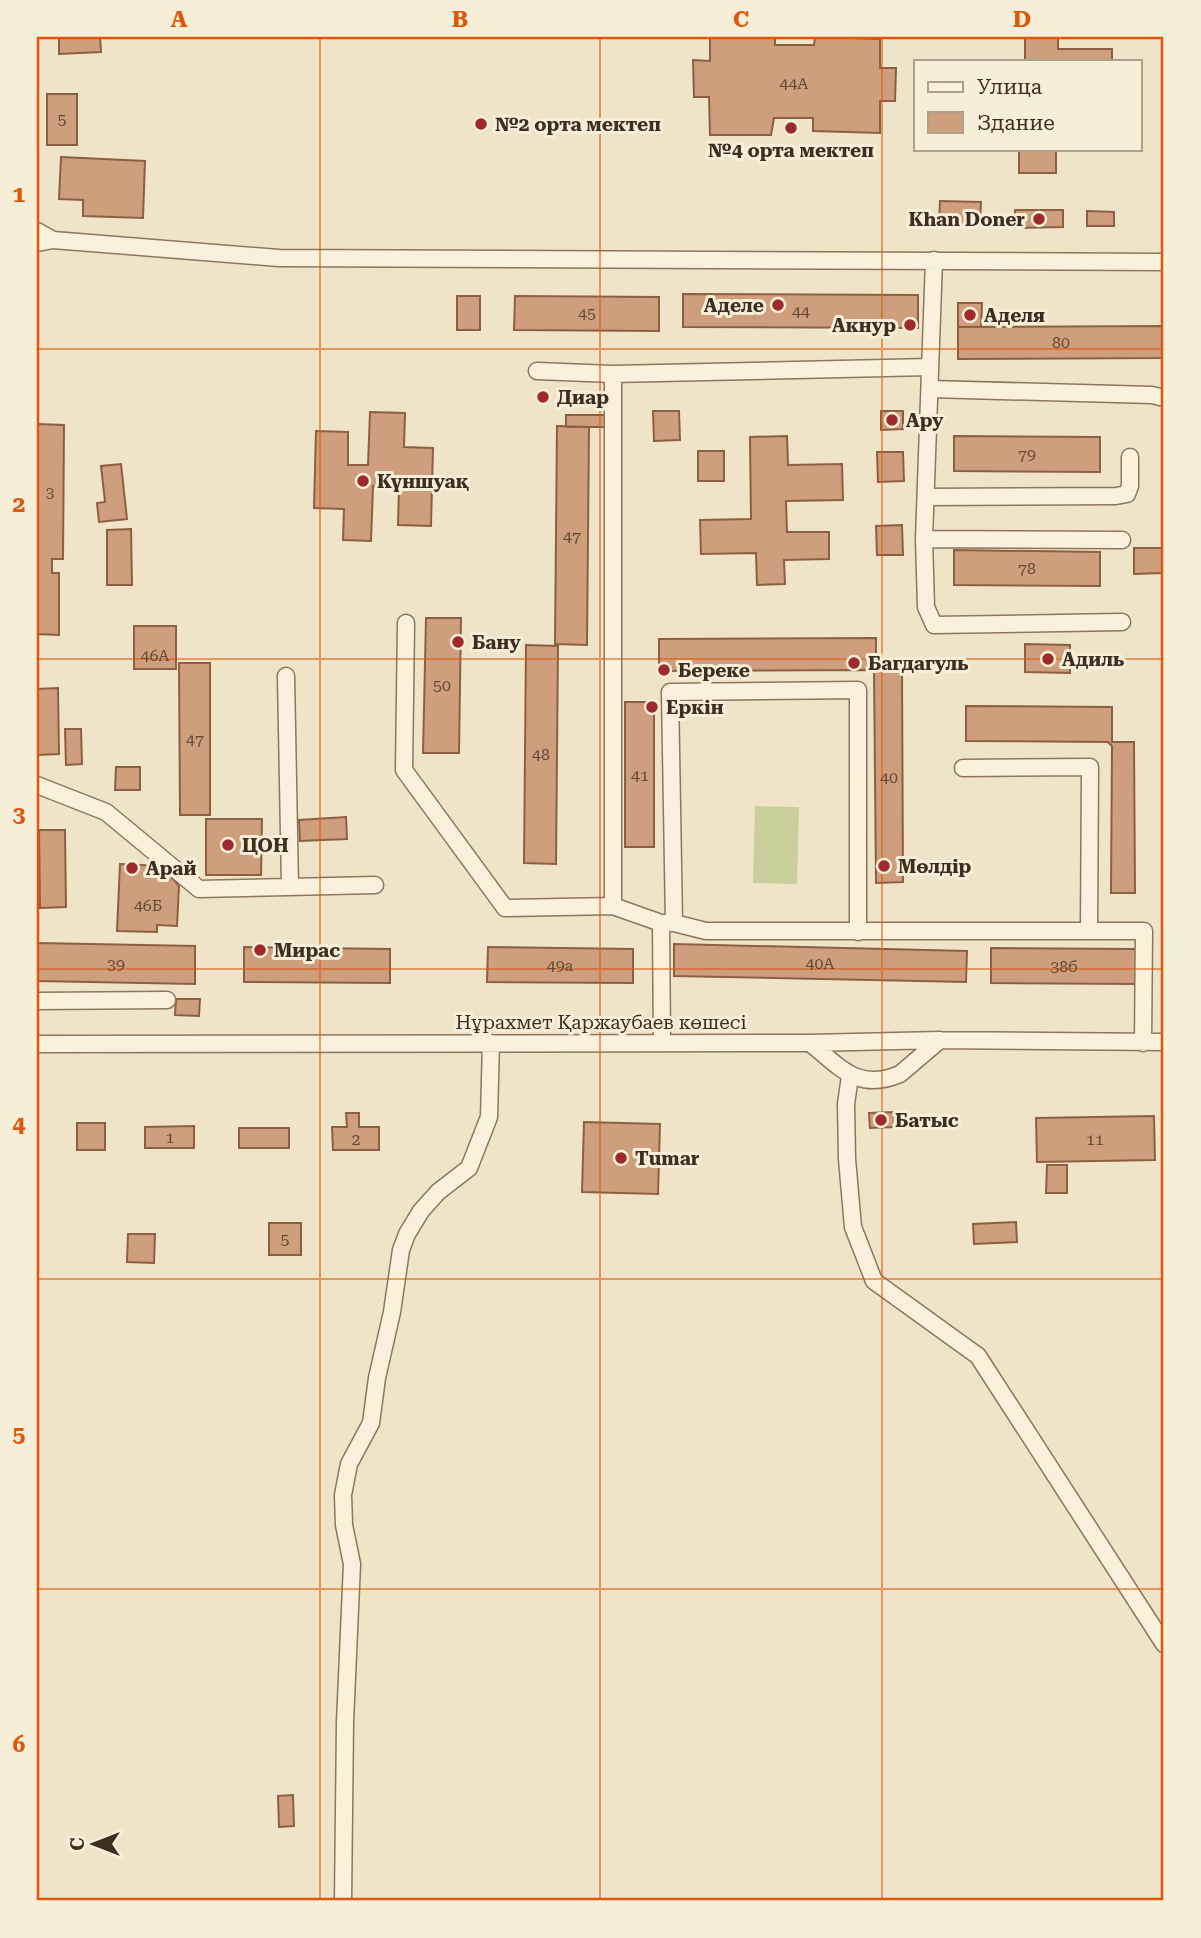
<svg xmlns="http://www.w3.org/2000/svg" width="1201" height="1938" font-family="'Roboto Serif',serif">
  <rect width="100%" height="100%" fill="#f0e4c8"/>
  <path fill="#c9cf9b" d="M755,806l44,1 -2,77 -44,-1z"/>
  <path fill="#cf9f7d" stroke="#8d5f41" stroke-width="2" d="M59,37h41l1,15 -42,2z
    M710,37h65v8h39l1,-8 65,2v29h16l-1,33h-15v32l-67,-2v-13h-39l-3,17h-61l-1,-38h-15l-1,-37 17,1z
    M1025,37h33v12h54v12h-87z
    M47,94h30v51h-30z
    M1019,149h37v24h-37z
    M61,157l84,4 -2,57 -60,-2v-16l-24,-1z
    M940,201l41,1 -1,22 -41,-1z
    M1015,210h48v17l-48,1z
    M1087,211l27,1v14h-27z
    M683,294l235,1v33l-235,-1z
    M457,296h23v34h-23z
    M515,296l144,1v34l-145,-1z
    M958,303h24l-1,24h-23z
    M1164,326v32l-206,1v-32z
    M653,411h26l1,29 -26,1z
    M881,411h22v18l-22,1z
    M370,412l35,1 -1,34 29,1 -2,78 -33,-1 1,-38 -26,-1 -2,55 -28,-1 1,-31 -30,-1 2,-77 32,1v33h20z
    M566,415h43v12h-43z
    M37,424l27,1 -1,134h-11v14h7v62l-22,-1z
    M557,426l32,1 -2,218 -32,-1z
    M787,436l1,29 54,-1 1,36 -57,1 1,31h42v27l-45,1 1,24 -28,1 -1,-32 -55,1 -1,-34 51,-1 -1,-82z
    M954,436l146,1v35l-146,-1z
    M698,451h26v30h-26z
    M877,452h26l1,29 -26,1z
    M121,464l6,55 -28,3 -2,-19 8,-1 -4,-36z
    M902,525l1,30h-26l-1,-29z
    M131,529l1,56h-25v-55z
    M1134,548h30v25l-30,1z
    M954,550l146,2v34l-146,-1z
    M426,618h35l-2,135h-36z
    M134,626h42v43h-42z
    M876,638v32l26,-1 1,213 -27,1 -2,-213 -215,1v-32z
    M1025,644l45,1v28l-45,-1z
    M526,645l32,1 -2,218 -32,-1z
    M179,663h31v152h-30z
    M58,688l1,66 -22,1v-66z
    M625,702h29v145h-29z
    M966,706l146,1v35h22l1,151h-24l1,-147 -4,-4 -142,-1z
    M65,729h16l1,35 -16,1z
    M116,767h24v23h-25z
    M346,817l1,22 -47,2 -1,-21z
    M206,819h56l-1,56h-55z
    M39,830h26l1,77 -26,1z
    M120,864l42,2 17,20 -2,40 -20,-1v7l-40,-1z
    M38,943l157,3v38l-158,-3z
    M674,944l293,7 -1,31 -292,-6z
    M244,947l146,2v34l-146,-1z
    M488,947l145,2v34l-146,-1z
    M991,948l146,1 -1,35 -145,-1z
    M176,999h24l-1,17 -24,-1z
    M894,1112l1,15 -25,1 -1,-15z
    M346,1113h13v14h20v23h-46l-1,-23h15z
    M1154,1116l1,44 -118,2 -1,-44z
    M584,1122l76,2 -2,70 -76,-2z
    M77,1123h28v27h-28z
    M194,1126v22h-49v-21z
    M239,1128h50v20h-50z
    M1047,1165h20v28h-21z
    M1016,1222l1,20 -43,2 -1,-20z
    M269,1223h32v32h-32z
    M128,1234h27l-1,29 -27,-1z
    M293,1795l1,31 -15,1 -1,-31z"/>
  <g fill="none" stroke-linecap="round" stroke-linejoin="round">
    <defs>
      <path id="minor" d="M37,231l16,9 -16,3
        M53,240l226,18 885,4
        M934,260l-10,279 2,68 8,18 188,-3
        M537,371l76,3 317,-7
        M613,374v532
        M930,389l222,6 12,3
        M926,497l190,-1 11,-2 3,-8v-29
        M924,539l198,1
        M406,623l-2,147 101,138 108,-2 48,17
        M286,676l4,211
        M963,768l127,-1 -1,164
        M37,785l69,27 93,77 176,-4
        M674,923l-4,-231 188,-2v242
        M37,1001l130,-1
        M662,1043l-1,-120h13l32,8h438l-1,112
        M810,1043c30,24 48,49 90,31l40,-34
        M37,1044l773,-1 130,-3 224,2
        M850,1076l-4,28 1,55 6,68 21,54 104,75 186,288
        M343,1901l2,-179 7,-158 -8,-39 -1,-30 6,-31 22,-41 6,-45 15,-66 9,-62 6,-16 14,-23 17,-19 31,-24 20,-51 2,-74"/>
    </defs>
    <use href="#minor" stroke="#8d765c" stroke-width="19"/>
    <use href="#minor" stroke="#faf1dc" stroke-width="16"/>
  </g>
  <path fill="none" stroke="#df570d" stroke-width="2" stroke-opacity="0.55" d="M320,37v1864M600,37v1864M882,37v1864M37,349h1127M37,659h1127M37,969h1127M37,1279h1127M37,1589h1127"/>
  <g fill="#9e2a2b" stroke="#f7eed8" stroke-width="2.5">
    <circle cx="481" cy="124" r="7"/>
    <circle cx="791" cy="128" r="7"/>
    <circle cx="1039" cy="219" r="7"/>
    <circle cx="778" cy="305" r="7"/>
    <circle cx="970" cy="315" r="7"/>
    <circle cx="910" cy="325" r="7"/>
    <circle cx="543" cy="397" r="7"/>
    <circle cx="892" cy="420" r="7"/>
    <circle cx="363" cy="481" r="7"/>
    <circle cx="458" cy="642" r="7"/>
    <circle cx="1048" cy="659" r="7"/>
    <circle cx="854" cy="663" r="7"/>
    <circle cx="664" cy="670" r="7"/>
    <circle cx="652" cy="707" r="7"/>
    <circle cx="228" cy="845" r="7"/>
    <circle cx="884" cy="866" r="7"/>
    <circle cx="132" cy="868" r="7"/>
    <circle cx="260" cy="950" r="7"/>
    <circle cx="881" cy="1120" r="7"/>
    <circle cx="621" cy="1158" r="7"/>
  </g>
  <g text-anchor="middle" stroke-width="6" stroke-linejoin="round" paint-order="stroke">
    <g font-size="16" fill="#624a37">
      <text x="794" y="89">44А</text>
      <text x="62" y="125">5</text>
      <text x="801" y="317">44</text>
      <text x="587" y="319">45</text>
      <text x="1061" y="348">80</text>
      <text x="1027" y="460">79</text>
      <text x="50" y="498">3</text>
      <text x="572" y="542">47</text>
      <text x="1027" y="574">78</text>
      <text x="155" y="661">46А</text>
      <text x="442" y="691">50</text>
      <text x="195" y="745">47</text>
      <text x="541" y="760">48</text>
      <text x="640" y="781">41</text>
      <text x="889" y="783">40</text>
      <text x="148" y="911">46Б</text>
      <text x="820" y="969">40А</text>
      <text x="116" y="970">39</text>
      <text x="560" y="971">49а</text>
      <text x="1064" y="972">38б</text>
      <text x="170" y="1143">1</text>
      <text x="356" y="1145">2</text>
      <text x="1095" y="1145">11</text>
      <text x="285" y="1245">5</text>
    </g>
    <g font-size="19" font-weight="bold" fill="#3d2e20" stroke="#f7eed8" text-anchor="start">
      <text x="495" y="131">№2 орта мектеп</text>
      <text x="791" y="157" text-anchor="middle">№4 орта мектеп</text>
      <text x="1025" y="226" text-anchor="end">Khan Doner</text>
      <text x="764" y="312" text-anchor="end">Аделе</text>
      <text x="984" y="322">Аделя</text>
      <text x="896" y="332" text-anchor="end">Акнур</text>
      <text x="557" y="404">Диар</text>
      <text x="906" y="427">Ару</text>
      <text x="377" y="488">Күншуақ</text>
      <text x="472" y="649">Бану</text>
      <text x="1062" y="666">Адиль</text>
      <text x="868" y="670">Багдагуль</text>
      <text x="678" y="677">Береке</text>
      <text x="666" y="714">Еркін</text>
      <text x="242" y="852">ЦОН</text>
      <text x="898" y="873">Мөлдір</text>
      <text x="146" y="875">Арай</text>
      <text x="274" y="957">Мирас</text>
      <text x="895" y="1127">Батыс</text>
      <text x="635" y="1165">Tumar</text>
    </g>
    <g font-size="19" fill="#3d2e20" stroke="#f7eed8">
      <text x="601" y="1029">Нұрахмет Қаржаубаев көшесі</text>
    </g>
  </g>
  <rect width="1201" height="1938" fill="none" stroke="#f7eed8" stroke-width="77"/>
  <rect x="914" y="60" width="228" height="91" fill="#f7eed8" stroke="#ada18e" stroke-width="2"/>
  <rect x="928" y="82" width="35" height="10" fill="#faf1dc" stroke="#ada18e" stroke-width="2"/>
  <text x="977" y="94" font-size="21" fill="#3d2e20">Улица</text>
  <rect x="928" y="112" width="35" height="21" fill="#cf9f7d" stroke="#ada18e" stroke-width="2"/>
  <text x="977" y="130" font-size="21" fill="#3d2e20">Здание</text>
  <g transform="translate(94 1844) rotate(270)" stroke="#f7eed8" stroke-width="5" paint-order="stroke">
  <path d="M0-5L12 26L0 18L-12 26Z" fill="#3d2e20"/>
  <text y="-10" font-size="19" font-weight="bold" text-anchor="middle" fill="#3d2e20">С</text>
  </g>
  <rect x="38" y="38" width="1124" height="1861" fill="none" stroke="#df570d" stroke-width="2.5"/>
  <g font-size="23" text-anchor="middle" font-weight="bold" fill="#df570d">
    <text x="179" y="27">A</text>
    <text x="460" y="27">B</text>
    <text x="741" y="27">C</text>
    <text x="1022" y="27">D</text>
    <text x="19" y="202">1</text>
    <text x="19" y="512">2</text>
    <text x="19" y="822">3</text>
    <text x="19" y="1132">4</text>
    <text x="19" y="1442">5</text>
    <text x="19" y="1752">6</text>
  </g>
</svg>
